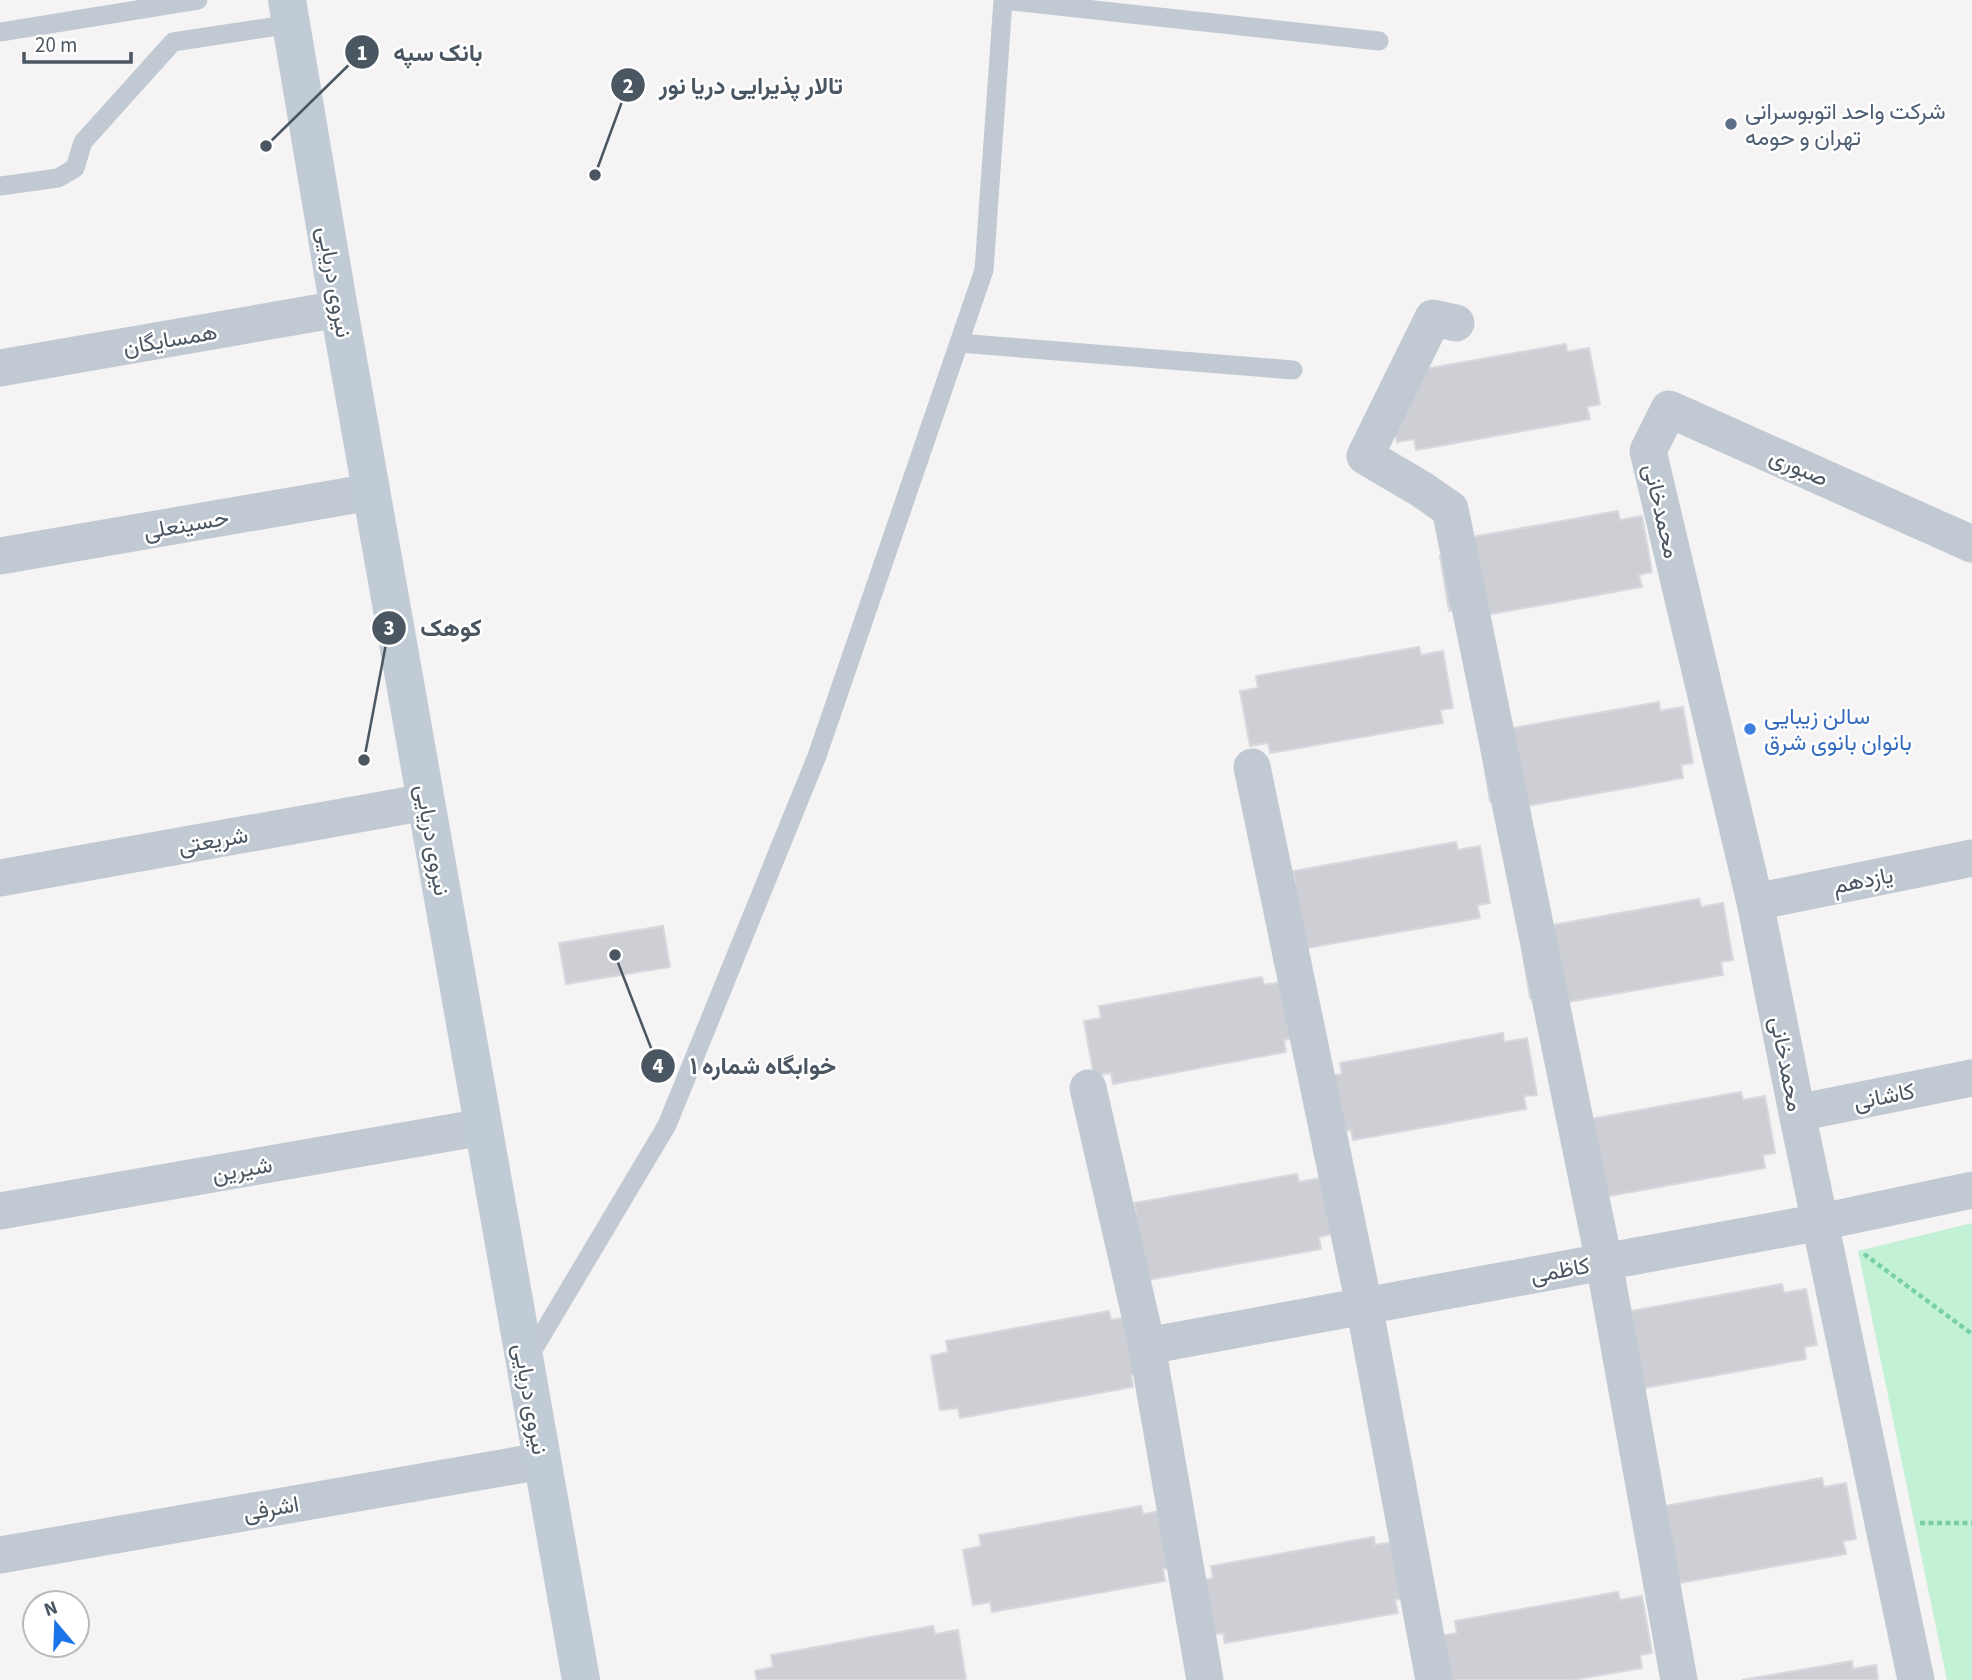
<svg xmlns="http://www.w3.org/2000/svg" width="1972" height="1680" font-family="'Source Sans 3',Vazirmatn,sans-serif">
  <rect width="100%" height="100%" fill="#f5f3f3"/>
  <path fill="#c3f1d5" d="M1972,1223v457h-25l-89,-429z"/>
  <path fill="#cdcfd5" stroke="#d7d9de" stroke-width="2" d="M1566,344l1,8 22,-4 11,56 -13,3 3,12 -174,31 -2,-11 -17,3 -10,-54 16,-15z
    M1618,511l2,9 22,-4 10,56 -13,3 3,12 -173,31 -2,-11 -18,4 -9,-55 17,-4 -2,-12z
    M1419,647l2,8 22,-4 10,57 -13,2 3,13 -173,30 -2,-10 -18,3 -10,-55 18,-3 -2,-12z
    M1659,702l1,9 23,-4 10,56 -12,2 2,13 -173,31 -2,-11 -18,3 -9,-55 15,-15z
    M1456,842l2,8 22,-4 10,57 -13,2 3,13 -173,30 -30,-62 18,-3 -2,-12z
    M1699,899l2,8 22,-4 10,57 -12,2 2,13 -173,30 -2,-10 -18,3 -9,-55 15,-15z
    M663,926l7,41 -104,17 -7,-41z
    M1262,977l2,8 22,-4 11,57 -13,2 2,12 -173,32 -2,-11 -17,3 -10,-55 17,-3 -2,-12z
    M1503,1033l1,9 23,-4 10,57 -13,1 2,13 -173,31 -2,-10 -17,2 -10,-55 18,-3 -2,-11z
    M1741,1092l2,8 22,-4 10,57 -12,2 2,13 -173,31 -14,-78z
    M1297,1174l2,8 22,-4 10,56 -12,3 2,12 -173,31 -29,-62 17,-3 -2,-12z
    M1782,1284l2,9 22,-4 11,56 -13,2 2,12 -173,31 -13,-77z
    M1109,1311l2,9 22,-4 10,57 -12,2 2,12 -173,31 -2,-10 -18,2 -9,-54 17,-4 -2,-11z
    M1822,1478l2,9 22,-4 10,56 -13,2 3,13 -173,30 -14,-77z
    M1141,1506l2,8 23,-4 10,57 -13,2 2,12 -173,31 -2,-10 -17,3 -10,-55 18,-4 -2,-11z
    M1374,1537l1,8 23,-4 10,57 -13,2 3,13 -173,30 -2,-10 -18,3 -9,-55 17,-3 -2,-12z
    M1618,1592l2,8 22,-4 10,57 -12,2 2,13 -69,12h-126l-7,-44 17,-3 -2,-12z
    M933,1626l2,8 23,-4 8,50h-209l-2,-9 18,-4 -2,-12z
    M1852,1661l1,8 23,-4 2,15h-136z"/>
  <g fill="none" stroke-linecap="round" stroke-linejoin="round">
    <path stroke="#7ad0a6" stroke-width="4.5" stroke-dasharray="5 3.5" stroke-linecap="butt" d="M1864,1254l108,80
      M1920,1523h52"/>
    <path stroke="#c1cad2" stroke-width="19" d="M1003,0l376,41
      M0,32l198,-32
      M0,186l58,-8 17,-10 8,-26 90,-100 119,-18
      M959,343l334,27
      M527,1360l140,-235 150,-369 167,-486 19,-270"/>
    <path stroke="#c1cad2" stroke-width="37" d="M1456,323l-23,-5 -68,138 56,33 29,20 154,753 75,418
      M0,368l339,-59
      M0,556l371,-64
      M1252,767l112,538 70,375
      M0,878l426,-76
      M1755,902l217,-44
      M1088,1088l59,258 58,334
      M1797,1113l175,-35
      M0,1211l483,-84
      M1147,1346l674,-124 151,-32
      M0,1555l542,-94
      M1916,1680l-119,-567 -42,-211 -107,-451 21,-42 303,135"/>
    <path stroke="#c1cbd6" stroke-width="38" d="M287,0l52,309 242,1371"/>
  </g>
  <circle fill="#5c6f8a" stroke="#fff" stroke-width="2.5" cx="1731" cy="124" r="7"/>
  <circle fill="#3f7fe0" stroke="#fff" stroke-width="2.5" cx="1750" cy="729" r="7"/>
  <g text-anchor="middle" stroke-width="5" stroke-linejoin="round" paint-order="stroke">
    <g font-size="23" fill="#4e5e75" stroke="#fff" text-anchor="start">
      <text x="1745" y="119">شرکت واحد اتوبوسرانی<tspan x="1745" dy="26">تهران و حومه</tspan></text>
    </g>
    <g font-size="23" fill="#4a5661" stroke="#fff">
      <text transform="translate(335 282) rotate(80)" y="8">نیروی دریایی</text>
      <text transform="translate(170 339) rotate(-10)" y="8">همسایگان</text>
      <text transform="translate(1799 467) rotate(24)" y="8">صبوری</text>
      <text transform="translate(1662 511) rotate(77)" y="8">محمدخانی</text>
      <text transform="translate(186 524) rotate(-10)" y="8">حسینعلی</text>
      <text transform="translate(213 840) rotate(-10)" y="8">شریعتی</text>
      <text transform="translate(433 840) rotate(80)" y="8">نیروی دریایی</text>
      <text transform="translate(1863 880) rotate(-11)" y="8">یازدهم</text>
      <text transform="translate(1787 1064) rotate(79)" y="8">محمدخانی</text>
      <text transform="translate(1884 1096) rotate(-11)" y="8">کاشانی</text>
      <text transform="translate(242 1169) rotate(-10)" y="8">شیرین</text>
      <text transform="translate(1560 1270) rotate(-10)" y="8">کاظمی</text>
      <text transform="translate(531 1399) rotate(80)" y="8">نیروی دریایی</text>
      <text transform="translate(271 1508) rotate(-10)" y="8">اشرفی</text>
    </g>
    <g font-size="23" fill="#366cbe" stroke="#fff" text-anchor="start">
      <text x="1764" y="724">سالن زیبایی<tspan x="1764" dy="26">بانوان بانوی شرق</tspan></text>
    </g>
  </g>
  <path fill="none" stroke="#4a5661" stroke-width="2.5" d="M266 146L362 52M595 175L628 85M364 760L389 628M615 955L658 1066"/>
  <g fill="#4a5661" stroke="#fff" stroke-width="2.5">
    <circle cx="266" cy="146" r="7"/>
    <circle cx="595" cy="175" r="7"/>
    <circle cx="364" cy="760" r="7"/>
    <circle cx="615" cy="955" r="7"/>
    <circle cx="362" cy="52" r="18"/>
    <circle cx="628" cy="85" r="18"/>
    <circle cx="389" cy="628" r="18"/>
    <circle cx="658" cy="1066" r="18"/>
  </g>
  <g font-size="21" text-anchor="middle" font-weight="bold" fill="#fff">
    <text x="362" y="60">1</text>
    <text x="628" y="93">2</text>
    <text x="389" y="635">3</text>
    <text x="658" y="1073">4</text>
  </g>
  <g font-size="24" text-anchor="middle" font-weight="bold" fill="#4a5661" stroke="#fff" stroke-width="5" stroke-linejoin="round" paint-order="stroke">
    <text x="438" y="61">بانک سپه</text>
    <text x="751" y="94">تالار پذیرایی دریا نور</text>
    <text x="451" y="636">کوهک</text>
    <text x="763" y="1074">خوابگاه شماره ۱</text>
  </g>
  <g transform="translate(56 1624) rotate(341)"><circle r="33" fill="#ffffff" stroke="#b7bbc0" stroke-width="2"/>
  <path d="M0-5L12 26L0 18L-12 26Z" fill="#1a73e8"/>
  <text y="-10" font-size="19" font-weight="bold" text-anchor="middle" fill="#4a5661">N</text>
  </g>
  <path d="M24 52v10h107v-10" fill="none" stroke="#4a5661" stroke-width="3.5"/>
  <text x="35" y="52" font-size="21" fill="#4a5661" stroke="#ffffff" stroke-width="5" paint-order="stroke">20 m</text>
</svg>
